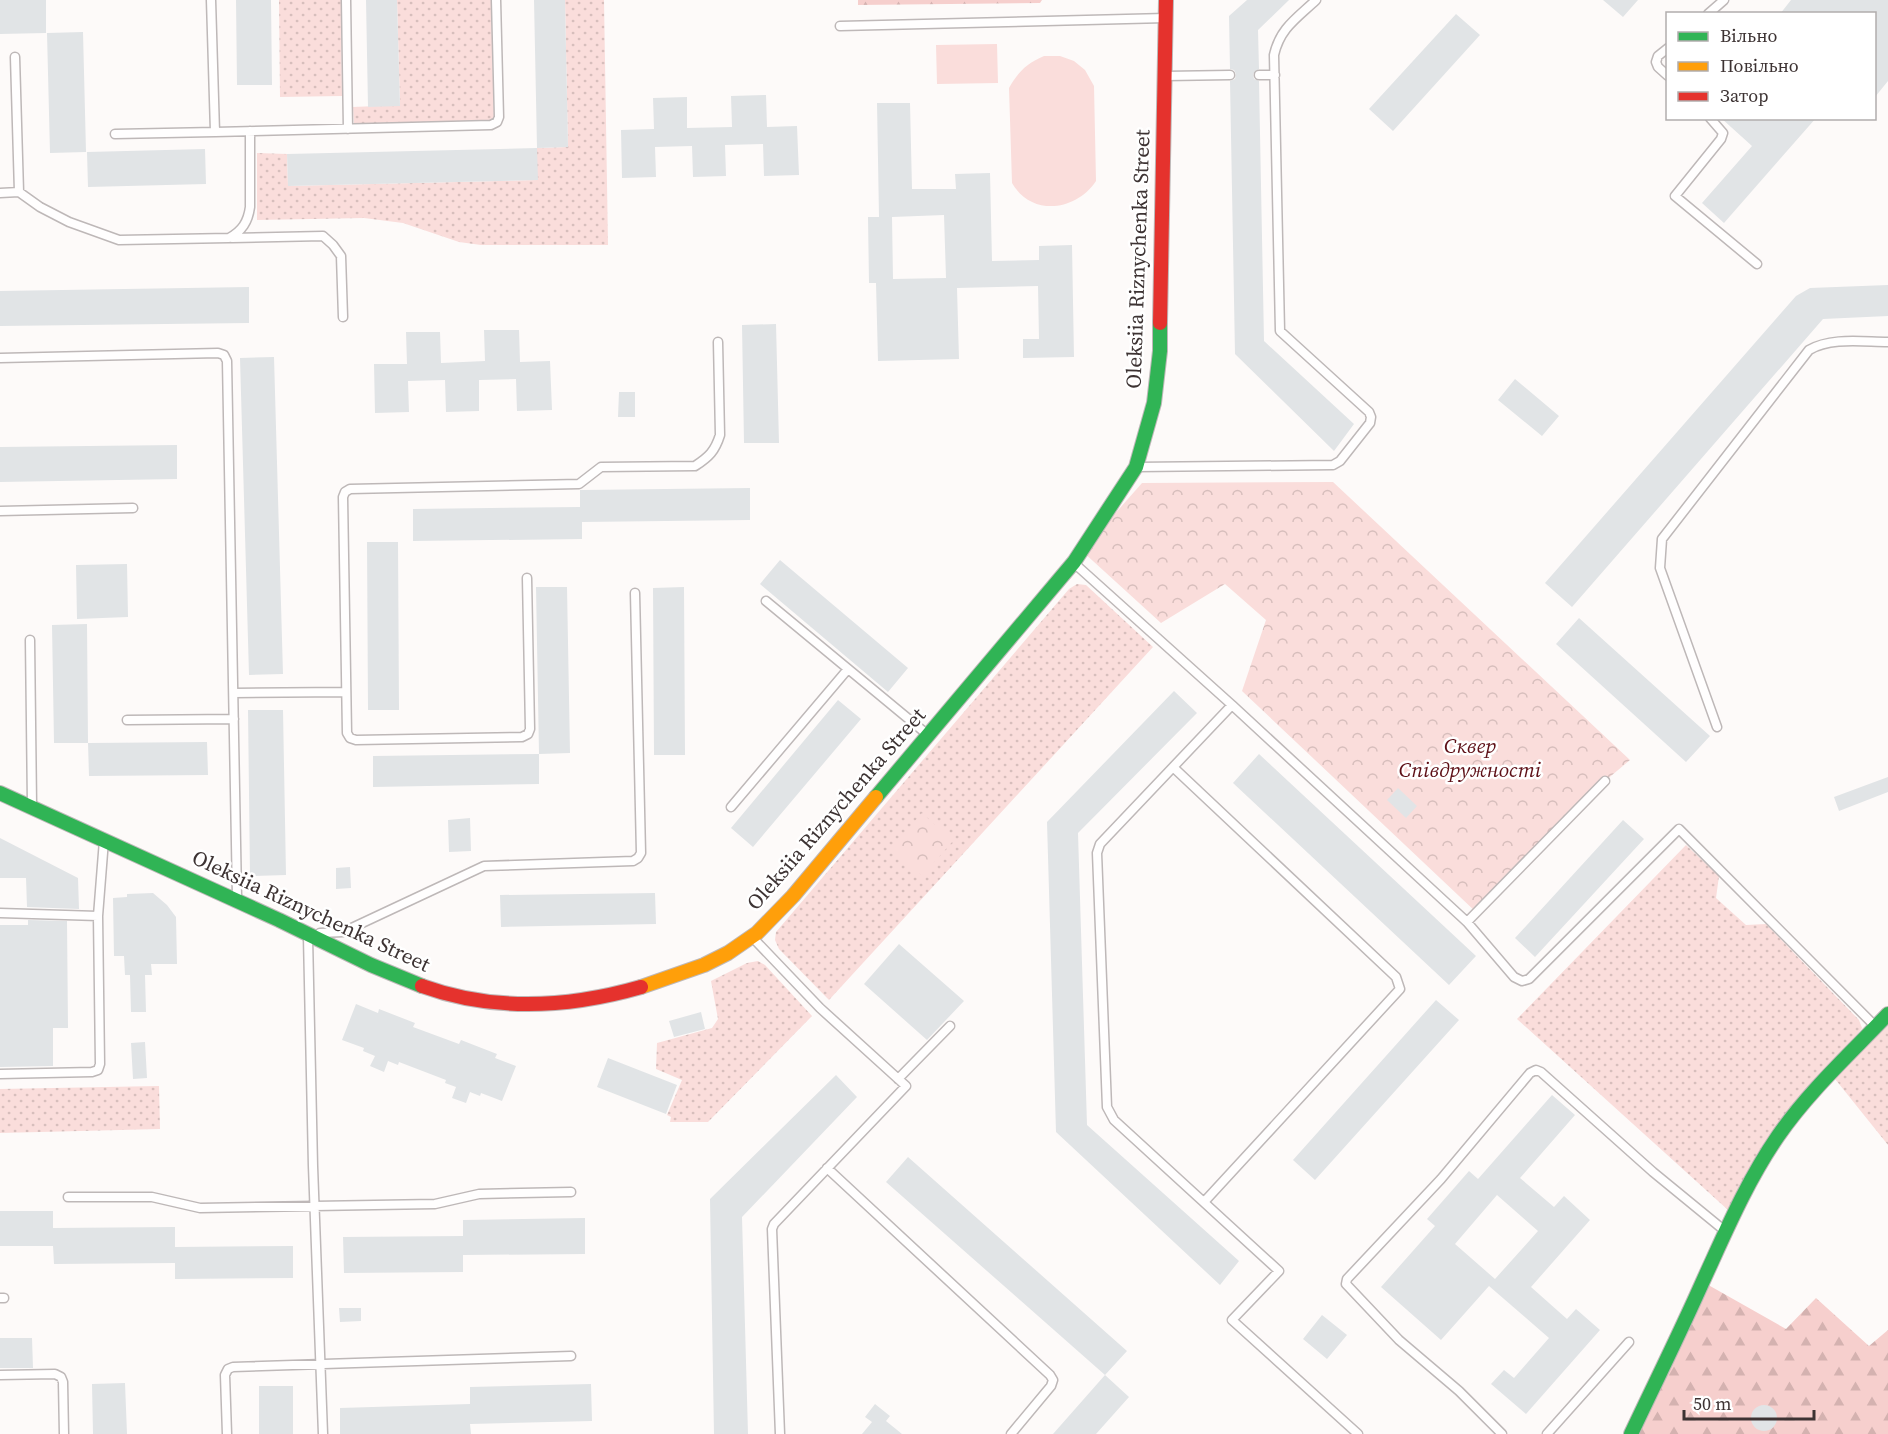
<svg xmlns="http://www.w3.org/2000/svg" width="1888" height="1434" font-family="'Source Serif 4',serif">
  <defs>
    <pattern id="grass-dots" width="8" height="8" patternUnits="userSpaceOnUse" patternTransform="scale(1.5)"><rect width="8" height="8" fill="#fadddb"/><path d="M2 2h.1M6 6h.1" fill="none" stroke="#d7bebc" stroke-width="1.8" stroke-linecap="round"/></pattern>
    <pattern id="forest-firs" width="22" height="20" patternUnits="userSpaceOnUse" patternTransform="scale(1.5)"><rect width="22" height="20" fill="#f6cfcd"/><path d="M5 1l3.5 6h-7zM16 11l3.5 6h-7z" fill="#d4b2b0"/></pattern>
    <pattern id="park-crowns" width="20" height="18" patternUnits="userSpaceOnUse" patternTransform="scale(1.5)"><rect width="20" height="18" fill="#fadddb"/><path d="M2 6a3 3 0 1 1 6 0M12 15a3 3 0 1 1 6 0" fill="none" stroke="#d7bebc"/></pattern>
  </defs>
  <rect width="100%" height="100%" fill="#fdfaf9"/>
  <path fill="url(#grass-dots)" d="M279,0h62l1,96 -62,1z
    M397,0h94l3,120 -140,5 -1,-18 47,-2z
    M565,0h39l4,245h-127l-22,-3 -56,-19 -39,-5 -107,2v-67l30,1 1,32 249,-6v-32l31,-1z
    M1077,584l9,1 67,62 -324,353 -50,-51 -4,-9 1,-8 293,-343z
    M1686,845l33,31 -3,22 30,27 20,-1 93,96 3,8 -134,182 -211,-191z
    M758,961l7,4 47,51 -104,106h-38l1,-5 -4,-2 15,-35 -26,-11 1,-26 55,-15 6,-9 -7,-38 36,-18z
    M1888,1014v131l-57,-71z
    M159,1086l1,43 -160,4v-44z"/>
  <path fill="url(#forest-firs)" d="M858,0h184l-2,3 -182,2z
    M1703,1282l83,47 30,-31 53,48 19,-16v104h-257z"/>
  <path fill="url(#park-crowns)" d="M1333,482l297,278 -25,21 -128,132 -235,-222 24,-71 -41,-36 -64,39 -79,-72 60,-68z
    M922,813l31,28 -31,35 -31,-28z"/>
  <path fill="#fadddb" d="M997,44l1,39 -61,1 -1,-39z
    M1044,56h16l14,5 11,9 9,16 2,95c-20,30 -64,36 -84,2l-3,-95c10,-17 17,-24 35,-32z"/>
  <path fill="#e1e4e6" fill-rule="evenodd" d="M0,0h46v33l-46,1z
    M236,0h35l1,85h-35z
    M366,0h31l3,106 -32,1z
    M534,0h31l3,147 -31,1z
    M1247,0h42l-31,30 1,39 -6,5 1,5 5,2 5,260 90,83 -20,27 -99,-97 -5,-273 5,-2 1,-5 -2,-4 -4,-1 -1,-53z
    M1603,0h35l-15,17z
    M1791,0h97v81l-13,16v-83h-95z
    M1456,14l24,21 -87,96 -24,-22z
    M83,32l3,120 -36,1 -3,-120z
    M766,95l1,32 30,-1 2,49 -35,1 -1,-32 -38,1 1,31 -33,1 -1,-31 -37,1 1,30 -34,1 -1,-48 33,-1 -1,-31 34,-1v31l45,-1 -1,-31z
    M877,103h33l2,86h44l-1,-15 35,-1 2,88 47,-1v-14l33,-1 2,112 -51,1v-19h16l-1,-53 -81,2 2,71 -81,2 -2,-78h-7l-1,-66h11zM944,215l2,63 -53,1 -1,-62z
    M1721,118h95l-92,105 -22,-20 50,-57z
    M537,148l1,32 -250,6 -1,-32z
    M205,149l1,35 -118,3 -1,-35z
    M1888,285v31l-65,3 -251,288 -27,-24 251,-287 14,-8z
    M249,287v36l-249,3v-35z
    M776,324l3,119h-35l-2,-118z
    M484,330h35l1,32 30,-1 2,49 -35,1 -1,-32 -37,1v31l-33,1 -1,-32 -37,1 1,31 -34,1 -1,-49h33l-1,-32h34l1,31 44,-2z
    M274,357l9,317 -34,1 -9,-317z
    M1515,379l44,37 -17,20 -44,-36z
    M619,392h16v25h-17z
    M177,445v34l-177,3v-35z
    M750,488v32l-168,2v17l-169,2v-32l167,-2v-17h1z
    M367,542h31l1,168h-31z
    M780,560l128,108 -20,24 -128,-108z
    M127,564l1,53 -51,2 -1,-54z
    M536,587h31l3,166 -31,1z
    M684,587l1,168h-31l-1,-167z
    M1579,618l131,118 -24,26 -130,-118z
    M87,624l1,119h-34l-2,-118z
    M1174,691l23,22 -119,120 9,292 152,136 -19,24 -164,-153 -9,-310z
    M838,700l23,19 -108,128 -22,-19z
    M248,710h35l3,165 -36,1z
    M207,742l1,33 -119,1 -1,-33z
    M539,754v30l-166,3v-31z
    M1259,754l217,202 -27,29 -216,-202z
    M1888,777v15l-49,19 -5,-14z
    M1398,788l19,18 -11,12 -19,-18z
    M470,818l1,33 -22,1 -1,-32z
    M1623,820l21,19 -109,118 -20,-19z
    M0,838l78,40 1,31 -52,-2 -1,-29h-26z
    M350,867l1,21 -15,1v-21z
    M153,893l14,12 9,12 1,47h-26l1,11h-7l1,37h-15l-1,-37h-5l-1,-19h-10l-1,-58 14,-1v-3z
    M655,893l1,31 -155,3 -1,-32z
    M28,920l39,1 1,107h-15v38l-53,1v-142h28z
    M899,944l65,57 -37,39 -63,-56z
    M1436,1000l23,20 -144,160 -22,-20z
    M356,1004l22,9 1,-4 36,14 -2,4 46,17 2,-4 36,14 -2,4 21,8 -14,35 -21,-8 -1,3 -10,-4 -4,11 -14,-5 4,-11 -11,-4 1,-3 -47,-18 -1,3 -10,-4 -4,11 -14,-6 5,-10 -12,-5 1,-3 -22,-8z
    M701,1012l4,17 -31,8 -5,-16z
    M145,1042l2,36 -14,1 -2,-36z
    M608,1058l69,27 -11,29 -69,-27z
    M836,1075l21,22 -115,120 6,217h-34l-4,-235z
    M1552,1095l23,20 -55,63 34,29 10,-11 26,24 -59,67 36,32 9,-10 24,21 -74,84 -35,-30 13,-14 10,8 35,-40 -60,-52 -48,54 -60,-53 54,-61 -8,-7 42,-48 9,8zM1497,1195l41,36 -43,48 -40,-35z
    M908,1157l219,194 -22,24 -219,-193z
    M0,1211h53v17l122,-1v20l118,-1v32l-118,1v-16l-121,1 -1,-18h-53z
    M585,1218v36l-122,1v17l-119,1 -1,-36 120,-1v-16z
    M339,1308h22v13l-21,1z
    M1322,1315l25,20 -20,24 -24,-20z
    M0,1338h32l1,30h-33z
    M1105,1375l24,22 -33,37h-43z
    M125,1383l2,51h-34l-1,-50z
    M591,1384l1,37 -122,3 1,10h-131v-26l130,-4v-17z
    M259,1386h34v48h-34z
    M875,1404l15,12 -4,5 16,13h-40l10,-12 -7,-5z
    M1751 1418a13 13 0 1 1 26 0a13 13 0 1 1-26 0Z"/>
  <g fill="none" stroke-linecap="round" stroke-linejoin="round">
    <defs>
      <path id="lane" d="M211,0l4,132 276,-7 6,-3 2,-5 -3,-117
        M346,0l2,129
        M1708,14l16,-14
        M840,26l326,-8
        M1668,48l-10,8 -2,6 2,5 10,9
        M15,57l4,135
        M1259,75h16
        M1166,76l64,-1
        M1710,118l13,15 -2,6 -46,57 82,68
        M115,134l100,-2
        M0,193l19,-1 21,15 29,15 50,18 110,-2c13,-7 19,-16 21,-31v-76
        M232,238l91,-2 10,9 8,11 2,61
        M0,358l218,-5 6,2 3,6 10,536
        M1137,467l196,-2 7,-4 30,-38 1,-6 -2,-5 -89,-81 -6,-276c6,-27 23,-37 42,-55
        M0,511l133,-3
        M1075,564l157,141 -132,139 -3,9 10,254 7,13 165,151 -47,49 126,114
        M527,578l3,151 -2,5 -6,3 -166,3 -6,-2 -3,-5 -4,-236 2,-5 5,-3 229,-5 22,-17 94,-1c14,-9 20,-15 25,-31l-2,-93
        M766,601l162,134
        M30,640l2,165
        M234,693l112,-1
        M1232,705l235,217
        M127,720l107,-1
        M1717,727l-57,-159 2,-29 147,-189c22,-13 54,-8 79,-8
        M1174,768l222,209 4,12 -196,213
        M1605,781l-138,141 47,55 8,4 7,-2 150,-150 196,197
        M731,807l117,-138
        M0,913l98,3
        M320,933l23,-1 141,-66 149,-5 5,-3 3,-5 -6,-260
        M308,937l5,229 10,268
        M753,938l67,70 86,78 -132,138 -2,5 8,205
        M0,1074l92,-2 6,-2 2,-6 -2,-148 6,-76
        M898,1079l52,-53
        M827,1168l223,207 3,5 -2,6 -40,48
        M68,1197h84l48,11 235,-4 44,-10 92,-2
        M0,1298h4
        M0,1375l55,-1 6,3 2,5 1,52
        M227,1434l-2,-59 3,-6 5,-2 338,-11
        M1502,1434l-43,-43 -60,-51 -53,-56 1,-5 94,-100 89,-106 6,-3 5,2 112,100 72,59
        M1547,1434l82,-92"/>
      <path id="fast" d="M0,793l279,127 92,45 51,21
        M876,797l198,-235 62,-95 18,-64 6,-52v-28
        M1631,1434c24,-51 49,-101 72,-153 23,-50 44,-100 75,-145 31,-45 73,-83 110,-122"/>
      <path id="slow" d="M641,987l63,-22 24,-12 29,-20 36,-37 83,-99"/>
      <path id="jam" d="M1160,323l6,-323
        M422,986c72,26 146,22 219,1"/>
    </defs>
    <use href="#lane" stroke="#beb8b8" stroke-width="11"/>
    <use href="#fast" stroke="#beb8b8" stroke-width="16"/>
    <use href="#slow" stroke="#beb8b8" stroke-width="16"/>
    <use href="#jam" stroke="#beb8b8" stroke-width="16"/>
    <use href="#lane" stroke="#fffefe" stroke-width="8"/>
    <use href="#fast" stroke="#30b455" stroke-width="14"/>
    <use href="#slow" stroke="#ff9f0a" stroke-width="14"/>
    <use href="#jam" stroke="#e5322d" stroke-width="14"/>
  </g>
  <g text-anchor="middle" stroke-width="5" stroke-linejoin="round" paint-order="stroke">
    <g font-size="21" fill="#3d3333" stroke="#fff">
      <text transform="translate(1138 259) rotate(-88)" y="7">Oleksiia Riznychenka Street</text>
      <text transform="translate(836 809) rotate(-49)" y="7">Oleksiia Riznychenka Street</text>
      <text transform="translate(311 911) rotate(25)" y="7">Oleksiia Riznychenka Street</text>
    </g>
    <g font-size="21" font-style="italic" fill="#5d0f16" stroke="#fff">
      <text x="1470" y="753">Сквер<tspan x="1470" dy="24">Співдружності</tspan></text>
    </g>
  </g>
  <rect x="1666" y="12" width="210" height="108" fill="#ffffff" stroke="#b1adad" stroke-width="1.5"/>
  <rect x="1678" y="32" width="30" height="9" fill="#30b455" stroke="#b1adad" stroke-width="1.5"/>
  <text x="1720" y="42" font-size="18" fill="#3d3333">Вільно</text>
  <rect x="1678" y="62" width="30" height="9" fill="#ff9f0a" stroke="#b1adad" stroke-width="1.5"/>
  <text x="1720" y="72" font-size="18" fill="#3d3333">Повільно</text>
  <rect x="1678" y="92" width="30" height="9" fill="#e5322d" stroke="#b1adad" stroke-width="1.5"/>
  <text x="1720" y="102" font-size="18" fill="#3d3333">Затор</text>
  <path d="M1684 1410v9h130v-9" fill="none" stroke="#3d3333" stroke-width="3"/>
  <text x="1693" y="1410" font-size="18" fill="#3d3333" stroke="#ffffff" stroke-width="4.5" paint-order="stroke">50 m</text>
</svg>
